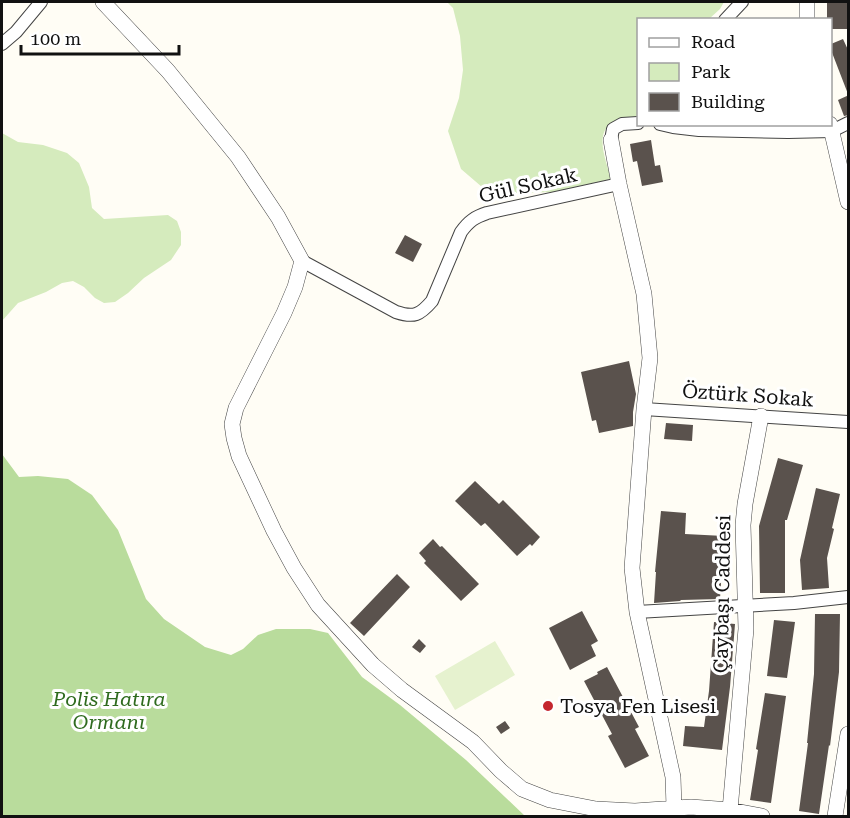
<svg xmlns="http://www.w3.org/2000/svg" width="850" height="818" font-family="'Roboto Serif',serif">
	<style>
		.green { fill: #d5ebbd }
		.forest { fill: #b9dc9c }
		.pitch { fill: #e6f2cf }
		.building { fill: #5a524d }
		.lines { fill: none; stroke-linecap: round; stroke-linejoin: round }
		.minor-casing { stroke: #444; stroke-width: 14 }
		.tertiary-casing { stroke: #444; stroke-width: 16 }
		.minor { stroke: #fff; stroke-width: 12 }
		.tertiary { stroke: #fff; stroke-width: 15 }
		.poi-dot { fill: #c4262e; stroke: #fff; stroke-width: 2 }
		.labels { text-anchor: middle; dominant-baseline: central; stroke-width: 6; stroke-linejoin: round; paint-order: stroke }
		.street-label { font-size: 20px; fill: #111; stroke: #fff }
		.park-label { font-size: 20px; font-style: italic; fill: #2f6b1f; stroke: #fff }
		.poi-label { font-size: 20px; fill: #111; stroke: #fff; text-anchor: start }
	</style>
	<rect width="100%" height="100%" fill="#fffdf5"/>
	<!-- green -->
	<path class="green" d="M 447,2 L 724,2 L 720,9 L 709,19 L 638,20 L 638,117 C 633,118 624,117 619,119 C 591,129 606,159 611,179 L 553,192 L 515,193 L 482,187 L 461,169 L 448,131 L 459,98 L 463,70 L 460,36 L 453,8 Z
		M 2,133 L 18,142 L 43,145 L 67,153 L 79,163 L 89,187 L 92,208 L 104,219 L 168,215 L 177,221 L 181,232 L 181,245 L 171,260 L 144,278 L 128,293 L 115,302 L 104,303 L 95,298 L 84,287 L 73,281 L 62,283 L 46,292 L 18,303 L 2,321 Z"/>
	<!-- forest -->
	<path class="forest" d="M 2,454 L 19,477 L 38,476 L 68,479 L 92,495 L 118,530 L 146,599 L 164,619 L 205,647 L 231,655 L 243,649 L 258,635 L 276,629 L 310,629 L 328,633 L 362,677 L 400,705 L 466,760 L 525,816 L 2,816 Z"/>
	<!-- pitch -->
	<path class="pitch" d="M 495,641 L 515,675 L 455,710 L 435,676 Z"/>
	<!-- building -->
	<path class="building" d="M 827,2 L 849,2 L 849,29 L 831,29 L 831,20 L 827,20 Z
		M 843,39 L 849,52 L 848,94 L 831,50 L 831,44 Z
		M 849,95 L 849,115 L 844,116 L 838,100 Z
		M 651,140 L 655,166 L 660,165 L 663,182 L 642,186 L 637,161 L 633,162 L 630,144 Z
		M 405,235 L 422,244 L 413,262 L 395,253 Z
		M 629,361 L 636,394 L 633,412 L 633,426 L 599,433 L 596,420 L 592,421 L 581,372 Z
		M 666,423 L 693,425 L 692,441 L 664,439 Z
		M 778,458 L 803,465 L 787,520 L 785,520 L 785,593 L 760,593 L 759,526 Z
		M 475,481 L 499,504 L 503,500 L 540,537 L 532,546 L 530,544 L 517,556 L 485,523 L 481,526 L 455,501 Z
		M 816,488 L 840,494 L 832,528 L 834,529 L 827,558 L 829,588 L 802,590 L 800,560 Z
		M 661,511 L 686,513 L 685,534 L 724,536 L 720,599 L 681,600 L 680,601 L 654,603 L 656,572 L 655,572 Z
		M 433,539 L 440,547 L 442,546 L 479,584 L 461,601 L 424,563 L 426,561 L 419,553 Z
		M 397,574 L 410,587 L 364,636 L 350,623 Z
		M 582,611 L 598,641 L 591,645 L 596,656 L 570,670 L 549,628 Z
		M 815,614 L 840,614 L 839,672 L 830,746 L 829,745 L 819,814 L 799,811 L 808,743 L 807,743 L 814,674 Z
		M 774,620 L 795,622 L 787,678 L 767,676 Z
		M 714,622 L 735,624 L 730,687 L 722,750 L 683,746 L 685,726 L 704,727 L 709,691 Z
		M 419,639 L 426,646 L 420,653 L 412,647 Z
		M 607,667 L 639,727 L 635,729 L 649,756 L 625,768 L 608,736 L 612,734 L 584,681 L 598,674 L 597,672 Z
		M 765,693 L 786,696 L 771,803 L 750,800 L 758,750 L 756,749 Z
		M 505,721 L 510,728 L 501,734 L 496,727 Z"/>
	<g class="lines">
		<defs>
			<path id="minor" d="M 725,20 L 742,2
				M 2,44 L 16,32 L 41,2
				M 660,124 L 673,127 L 699,130 L 788,132 L 832,131 L 848,123
				M 611,140 L 613,129 L 622,124 L 638,123
				M 302,261 L 396,312 C 414,318 420,315 432,301 L 461,232 C 469,221 475,217 487,213 L 619,184
				M 644,409 L 848,422
				M 637,612 L 794,603 L 848,597"/>
			<path id="tertiary" d="M 103,2 L 168,71 L 238,157 L 278,217 L 302,261 L 295,287 L 284,313 L 236,408 L 232,424 L 234,438 L 239,456 L 274,531 L 294,568 L 318,605 L 373,665 L 402,690 L 473,742 L 501,771 L 522,789 L 550,800 L 596,809 L 635,811 L 691,807 L 730,810 L 762,816
				M 807,20 L 807,2
				M 830,124 L 848,202
				M 611,140 L 619,184 L 644,294 L 650,358 L 644,409 L 632,568 L 637,612 L 673,777 L 674,807
				M 730,810 L 746,629 L 743,525 L 745,504 L 761,416
				M 835,816 L 848,734"/>
		</defs>
		<!-- minor casing -->
		<use href="#minor" class="minor-casing"/>
		<!-- tertiary casing -->
		<use href="#tertiary" class="tertiary-casing"/>
		<!-- minor -->
		<use href="#minor" class="minor"/>
		<!-- tertiary -->
		<use href="#tertiary" class="tertiary"/>
	</g>
	<!-- markers -->
	<circle class="poi-dot" cx="548" cy="706" r="6"/>
	<g class="labels">
		<!-- street labels -->
		<g class="street-label">
			<text transform="translate(528 185) rotate(-13)">Gül Sokak</text>
			<text transform="translate(748 395) rotate(4)">Öztürk Sokak</text>
			<text transform="translate(722 594) rotate(-89)">Çaybaşı Caddesi</text>
		</g>
		<!-- park labels -->
		<g class="park-label">
			<text x="109" y="699">Polis Hatıra<tspan x="109" dy="23">Ormanı</tspan></text>
		</g>
		<!-- poi labels -->
		<g class="poi-label">
			<text x="560" y="706">Tosya Fen Lisesi</text>
		</g>
	</g>
	<!-- border -->
	<rect width="850" height="818" fill="none" stroke="#111111" stroke-width="6"/>
	<!-- legend -->
	<rect x="637" y="18" width="195" height="108" fill="#ffffff" stroke="#a0a0a0" stroke-width="1.5"/>
	<rect x="649" y="38" width="30" height="9" fill="#ffffff" stroke="#a0a0a0" stroke-width="1.5"/>
	<text x="691" y="48" font-size="18" fill="#111111">Road</text>
	<rect x="649" y="63" width="30" height="18" fill="#d5ebbd" stroke="#a0a0a0" stroke-width="1.5"/>
	<text x="691" y="78" font-size="18" fill="#111111">Park</text>
	<rect x="649" y="93" width="30" height="18" fill="#5a524d" stroke="#a0a0a0" stroke-width="1.5"/>
	<text x="691" y="108" font-size="18" fill="#111111">Building</text>
	<!-- scale -->
	<path d="M21 45v9h158v-9" fill="none" stroke="#111111" stroke-width="3"/>
	<text x="30" y="45" font-size="18" fill="#111111" stroke="#ffffff" stroke-width="4.5" paint-order="stroke">100 m</text>
</svg>
